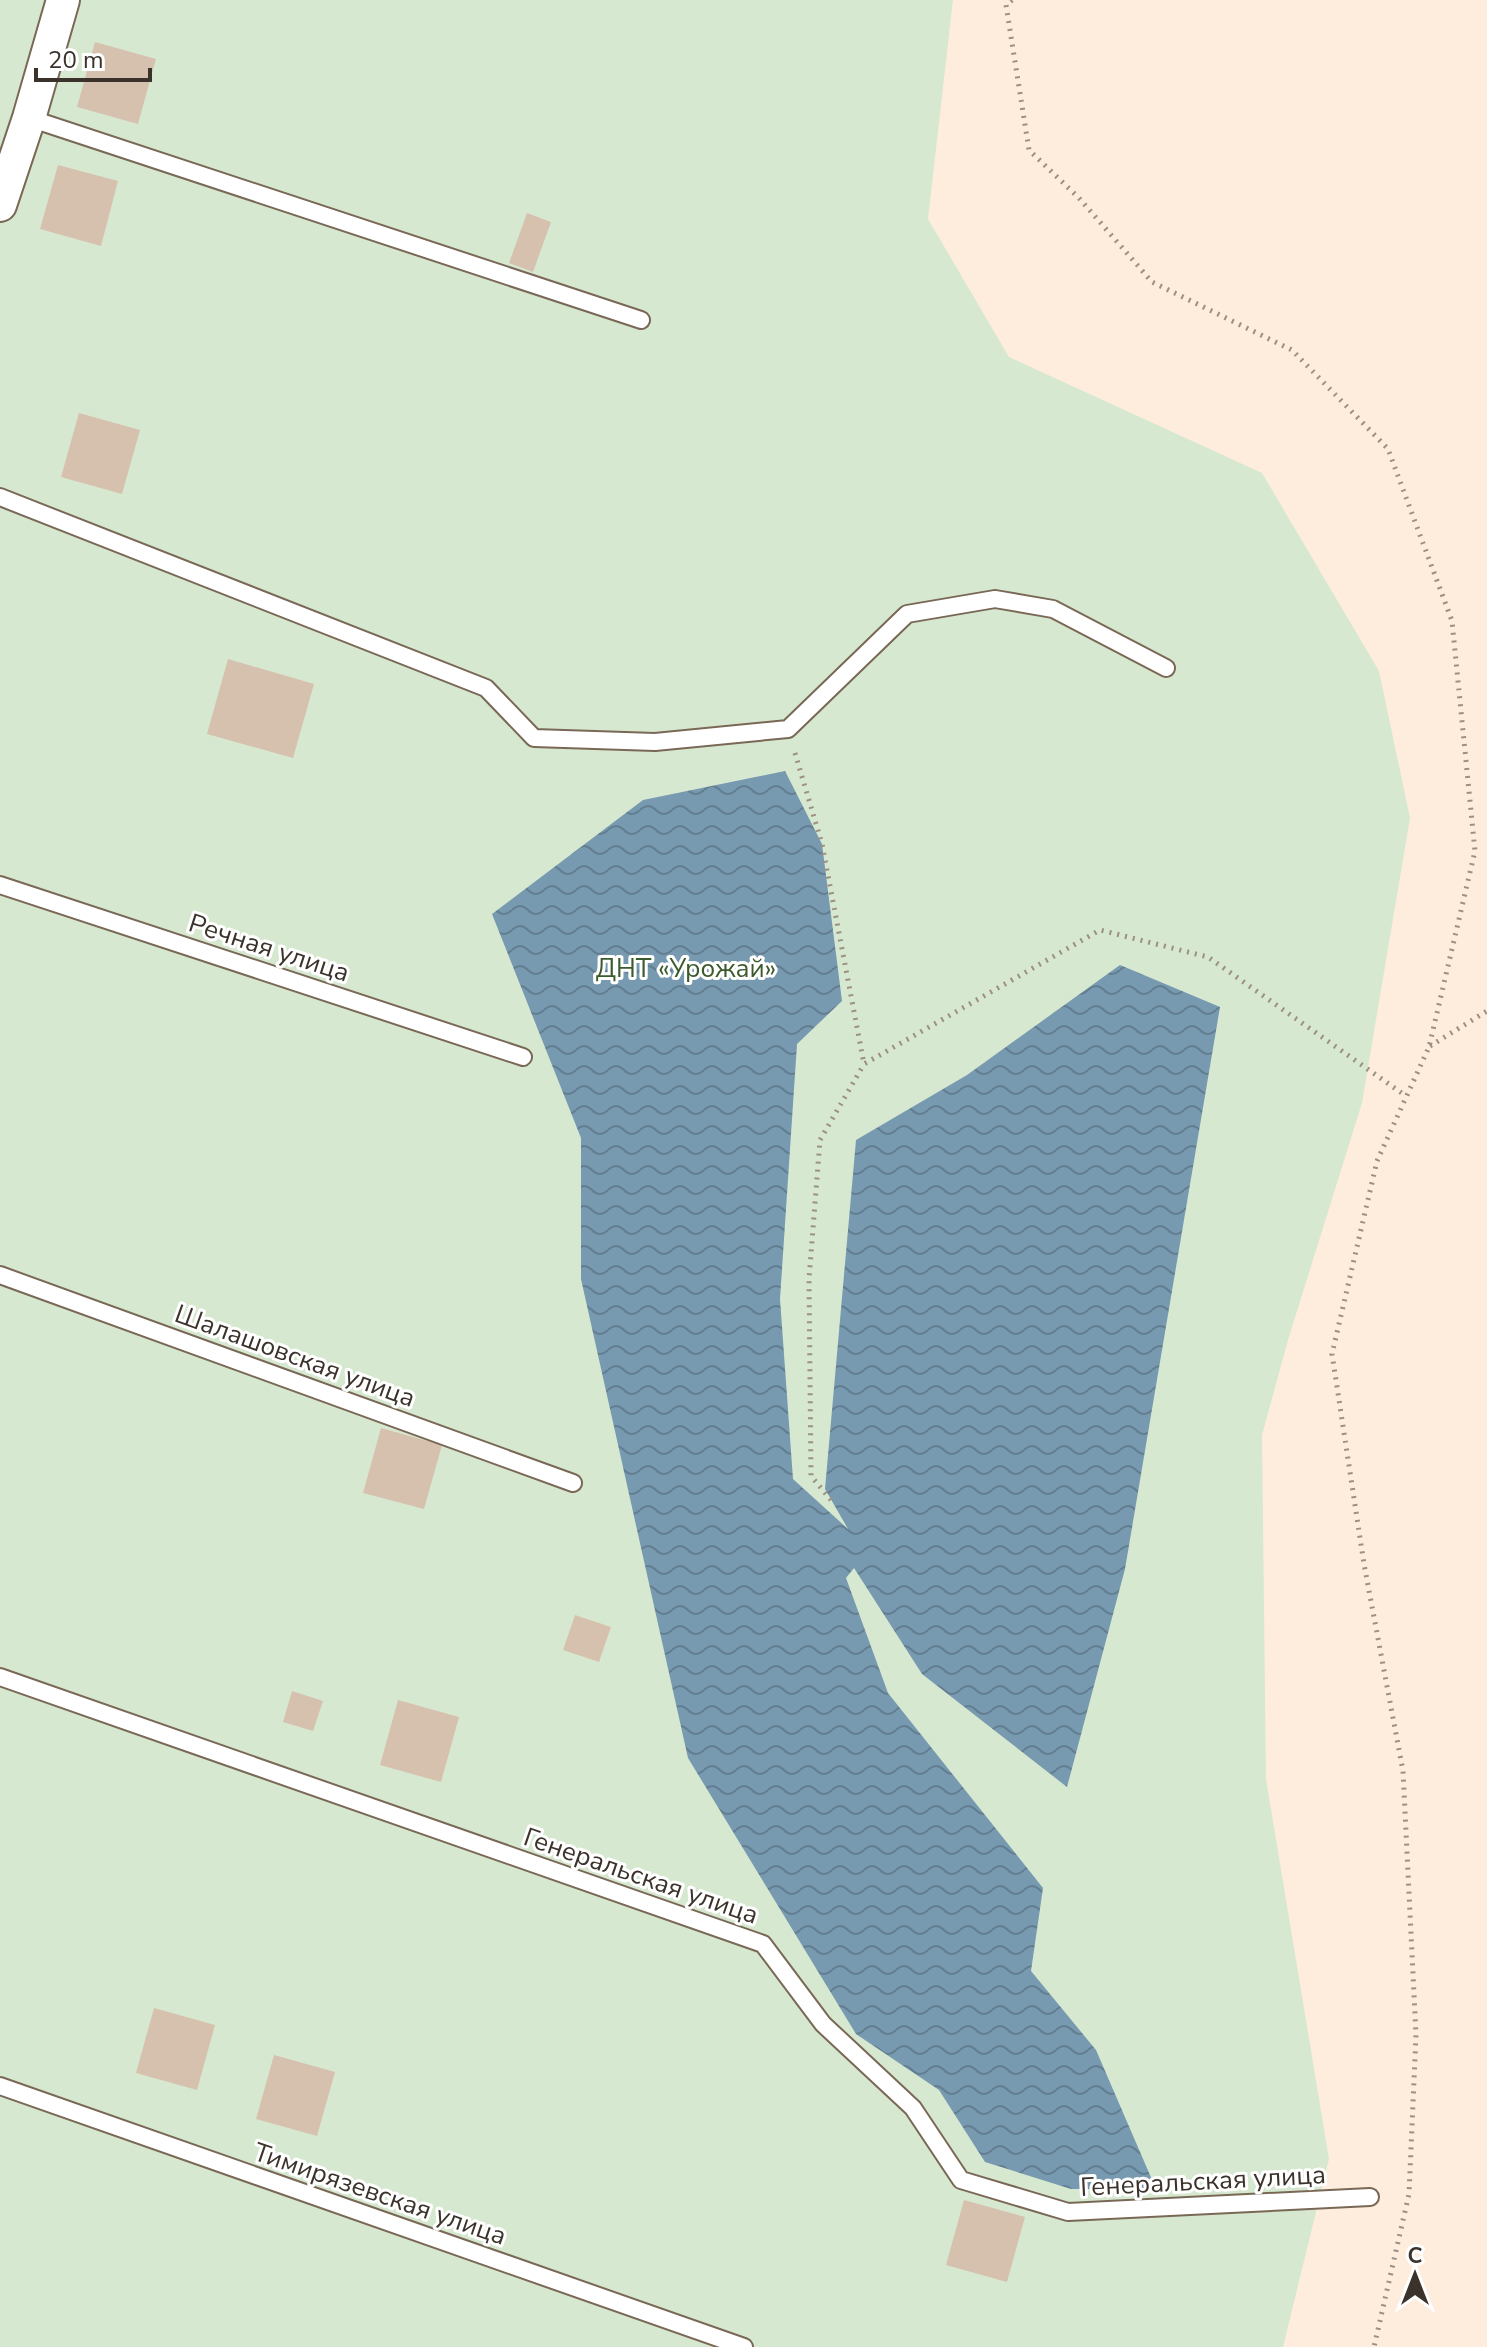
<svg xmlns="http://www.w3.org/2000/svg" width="1487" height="2347" font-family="'Nunito Sans',sans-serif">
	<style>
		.garden { fill: #d7e8d0 }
		.water { fill: url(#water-waves) }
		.building { fill: #d6c1ae }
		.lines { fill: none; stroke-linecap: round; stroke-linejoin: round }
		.service-casing { stroke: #7a6856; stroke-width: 20 }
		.minor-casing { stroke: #7a6856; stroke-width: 36 }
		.path { stroke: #9c9084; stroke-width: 5; stroke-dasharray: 2 6; stroke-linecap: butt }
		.service { stroke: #fff; stroke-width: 16 }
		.minor { stroke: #fff; stroke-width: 32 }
		.labels { text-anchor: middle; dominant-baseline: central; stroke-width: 6; stroke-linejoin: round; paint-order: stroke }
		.street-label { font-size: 26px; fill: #3b332b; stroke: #fff }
		.park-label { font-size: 26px; fill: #3c5b2d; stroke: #fff }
	</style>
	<defs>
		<pattern id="water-waves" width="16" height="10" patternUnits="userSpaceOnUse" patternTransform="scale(2)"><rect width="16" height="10" fill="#779ab1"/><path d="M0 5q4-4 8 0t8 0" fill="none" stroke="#637e90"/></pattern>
	</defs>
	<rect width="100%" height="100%" fill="#feeddd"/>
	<!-- garden -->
	<path class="garden" d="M 0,0 L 953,0 L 928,219 L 1009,357 L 1262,473 L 1379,671 L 1410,818 L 1362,1103 L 1288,1340 L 1262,1435 L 1266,1779 L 1329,2159 L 1283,2347 L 0,2347 Z"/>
	<!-- water -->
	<path class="water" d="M 785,771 L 822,844 L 842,1001 L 797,1044 L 780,1299 L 793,1479 L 848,1529 L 825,1489 L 856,1140 L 967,1075 L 1120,965 L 1220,1007 L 1125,1569 L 1067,1787 L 922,1674 L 854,1568 L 846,1578 L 888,1693 L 1043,1888 L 1031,1971 L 1096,2050 L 1156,2189 L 1071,2189 L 985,2162 L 939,2090 L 856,2034 L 688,1758 L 581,1279 L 581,1138 L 492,914 L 643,800 Z"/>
	<!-- building -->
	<path class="building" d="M 95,42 L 156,59 L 138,124 L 77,107 Z
		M 58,165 L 118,181 L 101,246 L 40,229 Z
		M 527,213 L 551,222 L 533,272 L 509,263 Z
		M 79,413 L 140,430 L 122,494 L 61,477 Z
		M 228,659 L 314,684 L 293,758 L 207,734 Z
		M 381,1428 L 442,1445 L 424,1509 L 363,1493 Z
		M 575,1615 L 611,1627 L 599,1662 L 563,1650 Z
		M 292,1691 L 323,1701 L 313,1731 L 283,1722 Z
		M 398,1700 L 459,1717 L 441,1782 L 380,1765 Z
		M 154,2008 L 215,2025 L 197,2090 L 136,2073 Z
		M 274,2055 L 335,2072 L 317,2136 L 256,2119 Z
		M 964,2200 L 1025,2217 L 1007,2282 L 946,2265 Z"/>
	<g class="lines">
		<defs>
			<path id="service" d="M 29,118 L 641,320
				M 0,497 L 486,688 L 534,738 L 655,742 L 788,729 L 907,614 L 995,599 L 1053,609 L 1166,668
				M 0,885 L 523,1057
				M 0,1275 L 573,1483
				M 0,1677 L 763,1944 L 823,2024 L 913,2108 L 961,2180 L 1068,2212 L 1370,2197
				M 0,2086 L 744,2347"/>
			<path id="minor" d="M 0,205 L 29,118 L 63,0"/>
		</defs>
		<!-- service casing -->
		<use href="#service" class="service-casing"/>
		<!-- minor casing -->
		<use href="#minor" class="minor-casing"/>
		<!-- path -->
		<path class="path" d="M 1012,0 L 1006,5 L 1029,150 L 1079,198 L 1152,282 L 1292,350 L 1388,449 L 1452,621 L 1475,851 L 1429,1047 L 1377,1161 L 1332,1354 L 1364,1564 L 1403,1771 L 1416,2035 L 1409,2194 L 1374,2347
			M 795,753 L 822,844 L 864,1064 L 1100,930 L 1208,957 L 1406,1096
			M 1430,1046 L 1487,1011
			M 831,1500 L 811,1476 L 809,1279 L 820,1140 L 864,1064"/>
		<!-- service -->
		<use href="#service" class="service"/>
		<!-- minor -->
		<use href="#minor" class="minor"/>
	</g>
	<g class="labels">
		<!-- street labels -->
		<g class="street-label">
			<text transform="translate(269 948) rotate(18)">Речная улица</text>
			<text transform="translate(295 1356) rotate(20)">Шалашовская улица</text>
			<text transform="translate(641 1876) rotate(19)">Генеральская улица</text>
			<text transform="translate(1203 2181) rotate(-3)">Генеральская улица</text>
			<text transform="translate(380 2194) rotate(19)">Тимирязевская улица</text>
		</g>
		<!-- park labels -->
		<g class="park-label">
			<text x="686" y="968">ДНТ «Урожай»</text>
		</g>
	</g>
	<!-- north arrow -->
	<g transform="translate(1415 2275)" stroke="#ffffff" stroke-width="6" paint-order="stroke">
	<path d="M0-6L14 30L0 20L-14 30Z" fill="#3b332b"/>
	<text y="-12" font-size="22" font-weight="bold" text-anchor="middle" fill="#3b332b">С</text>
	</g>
	<!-- scale -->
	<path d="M36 68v12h114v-12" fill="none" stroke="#3b332b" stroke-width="4"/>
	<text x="48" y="68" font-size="24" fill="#3b332b" stroke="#ffffff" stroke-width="6" paint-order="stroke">20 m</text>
</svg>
